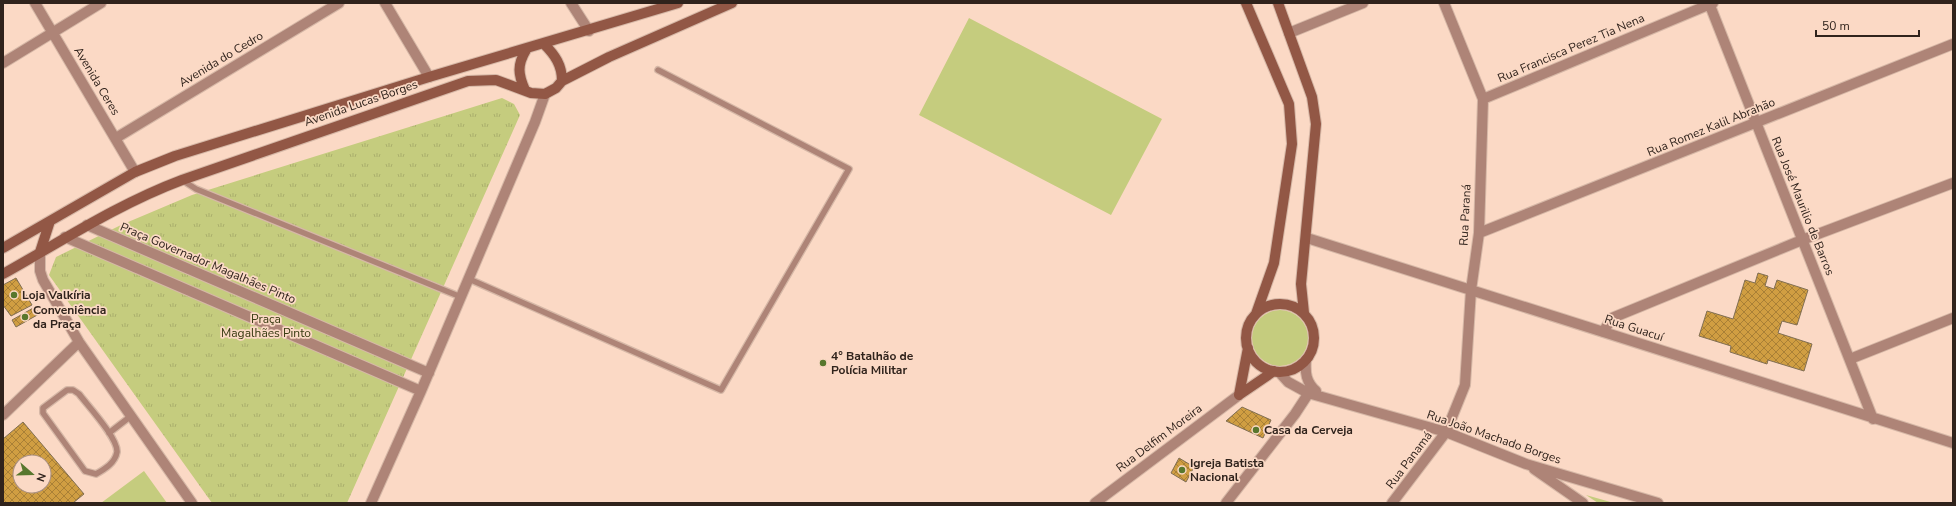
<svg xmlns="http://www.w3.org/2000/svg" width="1956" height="506" font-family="'Nunito Sans',sans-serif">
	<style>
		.grass { fill: #c5cc7e }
		.park { fill: url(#park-tufts) }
		.building { fill: url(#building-cross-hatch); stroke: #816f53; fill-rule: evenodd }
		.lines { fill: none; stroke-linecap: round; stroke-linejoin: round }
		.lane-casing { stroke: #d6b8a7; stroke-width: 8 }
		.street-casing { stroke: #d6b8a7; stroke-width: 12 }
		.secondary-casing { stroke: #d6b8a7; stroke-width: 12 }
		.lane { stroke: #ae8477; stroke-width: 5.5 }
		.street { stroke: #ae8477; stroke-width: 10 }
		.secondary { stroke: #925745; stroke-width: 10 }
		.poi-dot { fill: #58772d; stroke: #fbd9c5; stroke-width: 1.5 }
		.labels { text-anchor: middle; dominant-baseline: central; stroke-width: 3.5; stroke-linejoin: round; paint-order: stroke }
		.street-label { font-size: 12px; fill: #30231c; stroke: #fbd9c5 }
		.poi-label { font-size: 12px; font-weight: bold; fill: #30231c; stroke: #fbd9c5; text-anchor: start }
		.park-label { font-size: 12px; fill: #373a10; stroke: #fbd9c5 }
	</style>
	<defs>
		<pattern id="park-tufts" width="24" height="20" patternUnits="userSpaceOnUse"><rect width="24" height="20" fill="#c5cc7e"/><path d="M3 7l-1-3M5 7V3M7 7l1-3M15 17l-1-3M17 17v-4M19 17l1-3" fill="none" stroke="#aaaf6c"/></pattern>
		<pattern id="building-cross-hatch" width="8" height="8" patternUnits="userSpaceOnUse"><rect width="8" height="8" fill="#d09e42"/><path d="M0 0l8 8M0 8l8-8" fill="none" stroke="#a98036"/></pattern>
	</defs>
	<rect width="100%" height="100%" fill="#fbd9c5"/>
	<!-- grass -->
	<path class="grass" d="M 969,18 L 1162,119 L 1111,215 L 919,115 Z
		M1252 338a28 28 0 1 1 56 0a28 28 0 1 1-56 0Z
		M 144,471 L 167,503 L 101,503 Z"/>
	<!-- park -->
	<path class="park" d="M 502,98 L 514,104 L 520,115 L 347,503 L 212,503 L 49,275 L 56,257 L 121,225 L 192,195 Z
		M 1586,495 L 1614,503 L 1598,503 Z"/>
	<!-- building -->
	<path class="building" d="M 1758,273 L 1768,276 L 1765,286 L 1774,289 L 1777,280 L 1808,290 L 1797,325 L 1782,321 L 1778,333 L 1812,344 L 1804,371 L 1768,360 L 1767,364 L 1730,352 L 1731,346 L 1699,336 L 1707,311 L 1733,319 L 1745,280 L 1755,283 Z
		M 16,278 L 32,305 L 11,316 L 3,305 L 3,285 Z
		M 35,307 L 39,314 L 16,327 L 12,320 Z
		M 1242,407 L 1271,420 L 1263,438 L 1226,421 Z
		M 23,422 L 84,494 L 73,503 L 3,503 L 3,439 ZM 20,462 L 44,462 L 44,486 L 20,486 Z
		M 1179,458 L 1194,467 L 1186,482 L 1171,473 Z"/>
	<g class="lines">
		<defs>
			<path id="lane" d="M 182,180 L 196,189 L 461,297
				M 469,279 L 721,390 L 849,169 L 658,70
				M 67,390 L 73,390 L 79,394 C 88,406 118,438 117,452 C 115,463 105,469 96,474 L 85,471 L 43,413 L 43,408 Z
				M 109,433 L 131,416"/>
			<path id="street" d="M 35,3 L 135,172
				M 385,3 L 429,77
				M 571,3 L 589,31
				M 1709,3 L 1873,419
				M 1289,33 L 1363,3
				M 3,63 L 101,3
				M 1483,99 L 1713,3
				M 116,138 L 339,3
				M 87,225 L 429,373
				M 1479,233 L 1953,44
				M 65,237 L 421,391
				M 1307,238 L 1953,443
				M 40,252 L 40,271 L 43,280 L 79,342 L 192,503
				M 1603,332 L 1612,318 L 1802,240 L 1953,183
				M 1850,359 L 1953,318
				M 1306,360 C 1305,373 1306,382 1316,391
				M 1279,372 L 1288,382 L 1308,393 L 1446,432 L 1526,464 L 1658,503
				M 3,415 L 79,342
				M 1534,469 L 1583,503
				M 371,503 L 421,391 L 535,122 L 545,94
				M 1095,503 L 1239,395
				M 1226,503 L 1295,414 L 1312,388
				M 1392,503 L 1446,432 L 1465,385 L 1471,290 L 1479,233 L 1483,99 L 1444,3"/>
			<path id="secondary" d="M 1246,3 L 1289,104 L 1292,144 L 1274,263 L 1256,314
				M 1278,3 L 1312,97 L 1316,124 L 1301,284 L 1304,313
				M 544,44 C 555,55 562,65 562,81
				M 525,90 C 518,74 517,65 526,50
				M 3,248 L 135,172 L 175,156 L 429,77 L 678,3
				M 40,252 L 50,221
				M 3,274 C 62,241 118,204 182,180 L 468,81 L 496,80 L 531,93 L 545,94 L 556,88 L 562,81 L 609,57 L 732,3
				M1246 338a34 34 0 1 1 68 0a34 34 0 1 1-68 0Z
				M 1239,395 L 1248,348
				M 1239,395 L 1274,371"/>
		</defs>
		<!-- lane casing -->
		<use href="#lane" class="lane-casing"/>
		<!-- street casing -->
		<use href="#street" class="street-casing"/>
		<!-- secondary casing -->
		<use href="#secondary" class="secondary-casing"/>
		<!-- lane -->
		<use href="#lane" class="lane"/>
		<!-- street -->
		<use href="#street" class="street"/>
		<!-- secondary -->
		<use href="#secondary" class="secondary"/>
	</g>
	<!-- markers -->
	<g class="poi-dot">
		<circle cx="14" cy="295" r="4"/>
		<circle cx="25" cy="317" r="4"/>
		<circle cx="823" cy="363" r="4"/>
		<circle cx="1256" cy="430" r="4"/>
		<circle cx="1182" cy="470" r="4"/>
	</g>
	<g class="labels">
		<!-- street labels -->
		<g class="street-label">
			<text transform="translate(1571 48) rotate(-23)">Rua Francisca Perez Tia Nena</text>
			<text transform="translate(221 59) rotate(-31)">Avenida do Cedro</text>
			<text transform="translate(97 81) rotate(59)">Avenida Ceres</text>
			<text transform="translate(361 103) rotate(-19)">Avenida Lucas Borges</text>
			<text transform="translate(1711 127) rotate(-22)">Rua Romez Kalil Abrahão</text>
			<text transform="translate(1803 206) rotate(68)">Rua José Maurilio de Barros</text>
			<text transform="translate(1465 215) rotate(-87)">Rua Paraná</text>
			<text transform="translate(208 263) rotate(23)">Praça Governador Magalhães Pinto</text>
			<text transform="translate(1634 328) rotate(18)">Rua Guacuí</text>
			<text transform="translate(1494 437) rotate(19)">Rua João Machado Borges</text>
			<text transform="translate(1159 438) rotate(-37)">Rua Delfim Moreira</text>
			<text transform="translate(1409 460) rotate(-53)">Rua Panamá</text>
		</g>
		<!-- poi labels -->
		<g class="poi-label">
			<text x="22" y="295">Loja Valkíria</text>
			<text x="33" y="310">Conveniência<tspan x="33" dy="14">da Praça</tspan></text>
			<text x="831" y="356">4° Batalhão de<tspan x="831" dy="14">Polícia Militar</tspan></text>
			<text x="1264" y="430">Casa da Cerveja</text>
			<text x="1190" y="463">Igreja Batista<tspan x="1190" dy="14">Nacional</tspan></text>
		</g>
		<!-- park labels -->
		<g class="park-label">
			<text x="266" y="319">Praça<tspan x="266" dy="14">Magalhães Pinto</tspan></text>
		</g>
	</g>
	<!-- border -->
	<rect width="1956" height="506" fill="none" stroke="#30231c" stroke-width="8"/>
	<!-- north arrow -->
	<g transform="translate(32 474) rotate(110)"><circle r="19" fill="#fbd9c5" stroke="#aa9081"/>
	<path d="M0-3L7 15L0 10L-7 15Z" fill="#58772d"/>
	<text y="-6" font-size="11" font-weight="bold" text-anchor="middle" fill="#30231c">N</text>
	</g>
	<!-- scale -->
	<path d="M1816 30v6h103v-6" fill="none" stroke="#30231c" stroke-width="2"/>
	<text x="1822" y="30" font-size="12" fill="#30231c" stroke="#fbd9c5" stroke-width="3" paint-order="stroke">50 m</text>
</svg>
